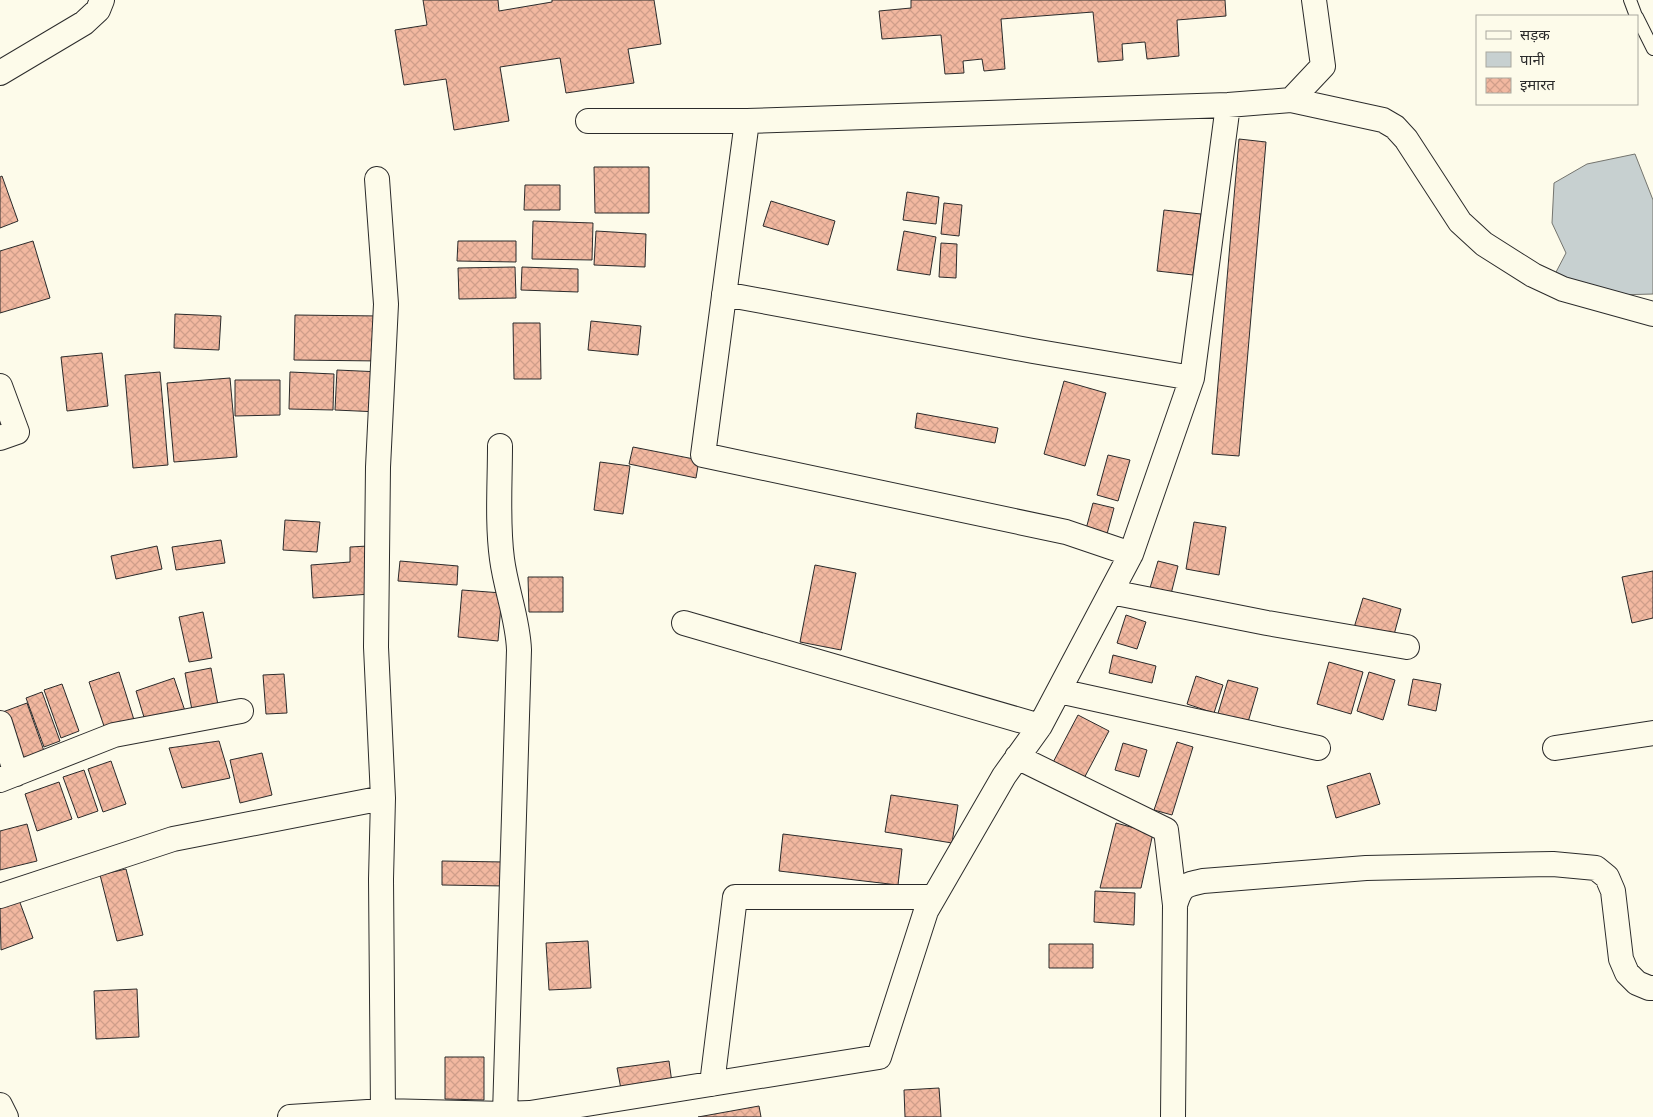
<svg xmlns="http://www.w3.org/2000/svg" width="1653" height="1117" font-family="'Asap Condensed','Noto Sans Devanagari',sans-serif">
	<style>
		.water { fill: #c7d0d0; stroke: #74746e }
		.building { fill: url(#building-cross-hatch); stroke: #2b2b2b }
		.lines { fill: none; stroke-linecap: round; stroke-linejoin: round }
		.lane-casing { stroke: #2b2b2b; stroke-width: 14 }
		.street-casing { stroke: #2b2b2b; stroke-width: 26 }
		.lane { stroke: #fdfbea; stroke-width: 12 }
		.street { stroke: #fdfbea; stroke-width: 24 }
	</style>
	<defs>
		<pattern id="building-cross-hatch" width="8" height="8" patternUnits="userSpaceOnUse" patternTransform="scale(1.25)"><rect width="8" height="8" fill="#f2b8a0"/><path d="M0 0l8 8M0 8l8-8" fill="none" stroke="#d09e8a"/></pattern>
	</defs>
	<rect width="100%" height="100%" fill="#fdfbea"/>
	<!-- water -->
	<path class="water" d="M 1635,154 L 1653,200 L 1653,294 L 1616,295 L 1555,274 L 1566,253 L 1552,223 L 1554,183 L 1587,164 Z"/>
	<!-- building -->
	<path class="building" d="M 423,0 L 498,0 L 499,11 L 552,2 L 552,0 L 654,0 L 661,44 L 628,49 L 634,83 L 566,93 L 560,58 L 500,67 L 509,121 L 454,130 L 446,79 L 404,85 L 395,30 L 427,25 Z
		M 911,0 L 1225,0 L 1226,16 L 1177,20 L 1179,56 L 1147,59 L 1145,42 L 1122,44 L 1123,60 L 1098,62 L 1093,12 L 1001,19 L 1005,69 L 984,71 L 982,59 L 963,61 L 964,73 L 945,74 L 941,35 L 882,39 L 879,11 L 911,8 Z
		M 1239,139 L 1266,142 L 1239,456 L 1212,454 Z
		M 594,167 L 649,167 L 649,213 L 595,213 Z
		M 2,176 L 18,221 L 0,228 L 0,177 Z
		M 525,185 L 560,185 L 560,210 L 524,210 Z
		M 907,192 L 939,197 L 936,224 L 903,220 Z
		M 771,201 L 835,221 L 828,245 L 763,226 Z
		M 944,203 L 962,205 L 959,236 L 941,234 Z
		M 1164,210 L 1201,214 L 1193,275 L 1157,271 Z
		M 533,221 L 593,223 L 592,260 L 532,259 Z
		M 596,231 L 646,234 L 645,267 L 594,265 Z
		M 904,231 L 936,237 L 930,275 L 897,270 Z
		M 33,241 L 50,298 L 0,313 L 0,251 Z
		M 458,241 L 516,241 L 516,262 L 457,261 Z
		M 941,243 L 957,244 L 956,278 L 939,277 Z
		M 515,267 L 516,298 L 459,299 L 458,268 Z
		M 522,267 L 578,269 L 578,292 L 521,290 Z
		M 175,314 L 221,316 L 219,350 L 174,348 Z
		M 295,315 L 380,316 L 380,361 L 294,360 Z
		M 591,321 L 641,326 L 638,355 L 588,350 Z
		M 513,323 L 540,323 L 541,379 L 514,379 Z
		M 102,353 L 108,406 L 67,411 L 61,357 Z
		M 337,370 L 381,372 L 379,412 L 335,410 Z
		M 160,372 L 168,465 L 133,468 L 125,375 Z
		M 290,372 L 334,374 L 333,410 L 289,409 Z
		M 230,378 L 237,457 L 174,462 L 167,383 Z
		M 235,380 L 280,380 L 280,415 L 235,416 Z
		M 1064,381 L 1106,393 L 1085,466 L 1044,454 Z
		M 917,413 L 998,428 L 995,443 L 915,428 Z
		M 633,447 L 699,460 L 696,478 L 629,464 Z
		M 1108,455 L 1130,460 L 1118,501 L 1097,495 Z
		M 600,462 L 630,466 L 623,514 L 594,510 Z
		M 1093,503 L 1114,508 L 1107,534 L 1086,529 Z
		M 285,520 L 320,522 L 317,552 L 283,550 Z
		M 1194,522 L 1226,527 L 1219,575 L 1186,569 Z
		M 221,540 L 225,563 L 176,570 L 172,547 Z
		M 157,546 L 162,569 L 116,579 L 111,556 Z
		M 368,546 L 371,594 L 313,598 L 311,565 L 350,562 L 350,547 Z
		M 400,561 L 458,566 L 457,585 L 398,581 Z
		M 1158,561 L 1178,566 L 1171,594 L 1150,588 Z
		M 815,565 L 856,573 L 841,650 L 800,642 Z
		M 1653,571 L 1653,618 L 1632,623 L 1622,577 Z
		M 528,577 L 563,577 L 563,612 L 529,612 Z
		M 462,590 L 502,593 L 498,641 L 458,637 Z
		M 1363,598 L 1401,609 L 1392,642 L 1353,631 Z
		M 203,612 L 212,658 L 189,662 L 179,617 Z
		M 1126,615 L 1146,622 L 1137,649 L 1117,643 Z
		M 1113,655 L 1156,666 L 1152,683 L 1109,673 Z
		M 1329,662 L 1363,672 L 1351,714 L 1317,704 Z
		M 211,668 L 218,705 L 192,710 L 185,673 Z
		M 119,672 L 135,723 L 106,732 L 89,682 Z
		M 1369,672 L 1395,680 L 1383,720 L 1357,711 Z
		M 284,674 L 287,713 L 266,714 L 263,675 Z
		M 1196,676 L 1223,685 L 1214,713 L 1187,704 Z
		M 174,678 L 186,714 L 147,727 L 136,691 Z
		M 1413,679 L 1441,684 L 1436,711 L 1408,705 Z
		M 1228,680 L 1258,688 L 1246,729 L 1216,720 Z
		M 62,684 L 79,731 L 61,738 L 44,690 Z
		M 42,692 L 60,741 L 44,747 L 26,698 Z
		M 27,703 L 44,751 L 18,761 L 0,713 Z
		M 1078,715 L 1109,731 L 1080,786 L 1049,770 Z
		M 219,741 L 230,778 L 182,788 L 169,748 Z
		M 1177,742 L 1193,747 L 1172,815 L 1154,810 Z
		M 1123,743 L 1147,750 L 1139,777 L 1115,770 Z
		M 262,753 L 272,795 L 240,803 L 230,760 Z
		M 111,761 L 126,804 L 103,812 L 88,769 Z
		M 84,770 L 98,811 L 78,818 L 63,777 Z
		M 1370,773 L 1380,804 L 1336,818 L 1327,786 Z
		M 59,782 L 72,819 L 37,831 L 25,794 Z
		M 891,795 L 958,805 L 952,843 L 885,832 Z
		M 1116,823 L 1153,833 L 1141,888 L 1100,888 Z
		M 27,824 L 37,861 L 0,870 L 0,831 Z
		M 783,834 L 902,849 L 898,885 L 779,871 Z
		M 442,861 L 505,862 L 505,886 L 442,885 Z
		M 126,869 L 143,935 L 117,941 L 100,875 Z
		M 1095,891 L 1135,893 L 1134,925 L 1094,922 Z
		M 19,900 L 33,938 L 1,950 L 0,908 Z
		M 588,941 L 591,988 L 549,990 L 546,943 Z
		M 1049,944 L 1093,944 L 1093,968 L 1049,968 Z
		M 137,989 L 139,1037 L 96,1039 L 94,991 Z
		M 445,1057 L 484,1057 L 484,1100 L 445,1099 Z
		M 669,1061 L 672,1083 L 621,1089 L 617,1068 Z
		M 939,1088 L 941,1117 L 905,1117 L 904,1090 Z
		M 759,1106 L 761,1117 L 698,1117 Z"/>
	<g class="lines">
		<defs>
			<path id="lane" d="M 1630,0 L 1636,16
				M 1637,17 L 1653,49"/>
			<path id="street" d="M 0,73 L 84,23 L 98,10 L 102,0
				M 1291,100 L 1383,120 L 1395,127 L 1406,139 L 1460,222 L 1484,244 L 1533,275 L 1563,289 L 1653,314
				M 588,121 L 747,121 L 1228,105 L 1291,100 L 1323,66 L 1314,0
				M 747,121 L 703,455 L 1066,532 L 1131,554
				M 377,179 L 386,304 L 378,467 L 376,647 L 383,798 L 381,879 L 383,1111
				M 724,294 L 1033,351 L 1192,378
				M 0,386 L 17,432 L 0,438
				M 500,446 C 500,484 497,522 502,559 C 506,590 518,619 519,650 L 505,1114
				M 1111,592 L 1267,623 L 1407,647
				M 684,623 L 1040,726
				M 1059,691 L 1318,748
				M 0,723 L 16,774
				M 1555,748 L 1653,733
				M 1017,757 L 1166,830 L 1175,905
				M 0,780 L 114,735 L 241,711
				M 0,896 L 173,839 L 383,798
				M 712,1084 L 735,897 L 934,897
				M 0,1105 L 6,1117
				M 290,1117 L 383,1111 L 505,1114 L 530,1113 L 879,1057 L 926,911 L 1004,776 L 1040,726 L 1131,554 L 1192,378 L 1228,105
				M 1173,1117 L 1175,905 C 1181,886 1184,885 1203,881 L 1366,868 L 1553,864 L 1596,868 L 1607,877 L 1613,891 L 1621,959 L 1627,973 L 1637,983 L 1649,988 L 1653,988"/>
		</defs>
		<!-- lane casing -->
		<use href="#lane" class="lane-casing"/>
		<!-- street casing -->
		<use href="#street" class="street-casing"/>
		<!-- lane -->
		<use href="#lane" class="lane"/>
		<!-- street -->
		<use href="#street" class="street"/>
	</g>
	<!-- legend -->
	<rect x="1476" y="15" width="162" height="90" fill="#fdfbea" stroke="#a9a89e"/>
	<rect x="1486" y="31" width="25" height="8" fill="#fdfbea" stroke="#a9a89e"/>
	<text x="1520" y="40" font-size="15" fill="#2b2b2b">सड़क</text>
	<rect x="1486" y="52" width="25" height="15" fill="#c7d0d0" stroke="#a9a89e"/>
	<text x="1520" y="65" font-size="15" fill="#2b2b2b">पानी</text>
	<rect x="1486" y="78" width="25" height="15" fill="url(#building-cross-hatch)" stroke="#a9a89e"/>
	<text x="1520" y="90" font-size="15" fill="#2b2b2b">इमारत</text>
</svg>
